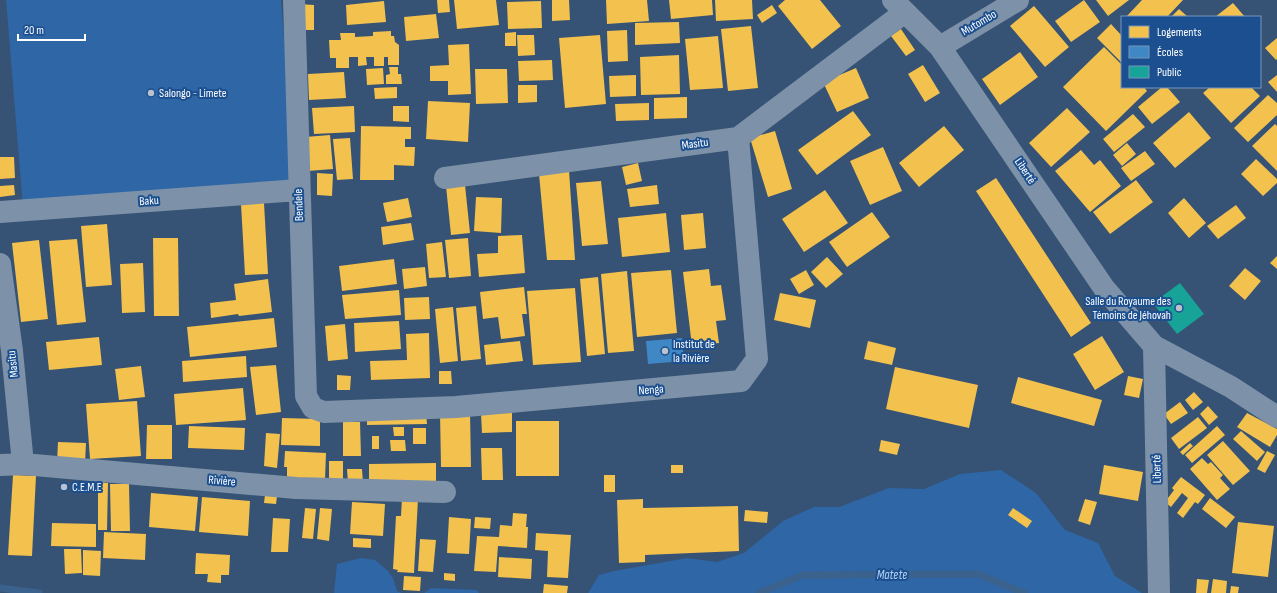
<svg xmlns="http://www.w3.org/2000/svg" width="1277" height="593" font-family="'Sofia Sans Condensed',sans-serif">
	<style>
		.green { fill: #2f66a5 }
		.homes { fill: #f2c14e }
		.schools { fill: #3f88c5 }
		.public { fill: #17a398 }
		.lines { fill: none; stroke-linecap: round; stroke-linejoin: round }
		.stream { stroke: #3b618d; stroke-width: 7 }
		.minor { stroke: #7d92a8; stroke-width: 22 }
		.poi-dot { fill: #b9c2ce; stroke: #1b4f8f; stroke-width: 1.5 }
		.labels { text-anchor: middle; dominant-baseline: central; stroke-width: 4; stroke-linejoin: round; paint-order: stroke }
		.street-label { font-size: 12px; fill: #fff; stroke: #1b4f8f }
		.poi-label { font-size: 12px; fill: #fff; stroke: #1b4f8f; text-anchor: start }
		.water-label { font-size: 13px; font-style: italic; fill: #b5d3f5; stroke: #1b4f8f }
	</style>
	<rect width="100%" height="100%" fill="#365274"/>
	<!-- green -->
	<path class="green" d="M 6,0 L 281,0 L 296,185 L 23,207 Z
		M 1001,470 L 1036,493 L 1065,530 L 1098,543 L 1115,576 L 1142,593 L 588,593 L 599,575 L 614,571 L 687,558 L 717,562 L 744,553 L 783,521 L 814,507 L 839,507 L 889,488 L 924,489 L 960,474 Z
		M 361,558 L 375,560 L 388,571 L 393,578 L 397,591 L 402,593 L 334,593 L 337,564 Z
		M 431,588 L 477,590 L 479,593 L 424,593 Z"/>
	<!-- homes -->
	<path class="homes" d="M 437,0 L 449,0 L 450,12 L 438,13 Z
		M 454,0 L 496,0 L 499,25 L 457,29 Z
		M 552,0 L 569,0 L 570,20 L 552,21 Z
		M 606,0 L 647,0 L 649,21 L 607,24 Z
		M 669,0 L 712,0 L 713,15 L 671,19 Z
		M 715,0 L 752,0 L 753,19 L 716,21 Z
		M 785,0 L 820,0 L 841,26 L 812,49 L 778,6 Z
		M 1084,0 L 1100,22 L 1071,42 L 1055,21 Z
		M 1096,0 L 1129,0 L 1108,16 Z
		M 1142,0 L 1183,0 L 1167,17 L 1126,17 Z
		M 384,1 L 386,22 L 347,25 L 346,5 Z
		M 541,1 L 542,28 L 508,29 L 507,2 Z
		M 1233,3 L 1245,17 L 1215,17 Z
		M 298,4 L 314,5 L 314,30 L 298,30 Z
		M 772,5 L 777,13 L 762,23 L 757,15 Z
		M 1034,6 L 1069,47 L 1045,67 L 1010,26 Z
		M 1179,9 L 1188,17 L 1171,17 Z
		M 436,14 L 439,38 L 406,41 L 404,17 Z
		M 679,22 L 680,43 L 635,45 L 635,23 Z
		M 1111,24 L 1122,36 L 1122,63 L 1097,38 Z
		M 751,26 L 758,88 L 728,91 L 721,29 Z
		M 901,29 L 915,50 L 906,56 L 891,36 Z
		M 627,30 L 628,61 L 608,62 L 607,31 Z
		M 391,31 L 391,36 L 394,36 L 395,42 L 399,45 L 399,65 L 388,65 L 388,57 L 384,57 L 384,66 L 374,66 L 374,57 L 366,57 L 367,65 L 358,66 L 358,57 L 349,57 L 349,68 L 336,68 L 336,58 L 330,58 L 329,40 L 341,40 L 340,33 L 355,33 L 355,37 L 373,36 L 373,32 Z
		M 516,32 L 516,46 L 505,46 L 505,33 Z
		M 517,35 L 534,35 L 535,55 L 518,56 Z
		M 600,35 L 606,104 L 565,108 L 559,38 Z
		M 718,36 L 723,88 L 690,90 L 685,39 Z
		M 1277,38 L 1277,59 L 1276,60 L 1265,48 Z
		M 469,44 L 471,94 L 448,95 L 448,81 L 430,81 L 430,66 L 449,65 L 448,45 Z
		M 1104,47 L 1122,65 L 1122,87 L 1144,87 L 1147,91 L 1106,131 L 1063,87 Z
		M 1020,52 L 1038,77 L 1000,105 L 982,79 Z
		M 679,55 L 680,94 L 641,95 L 640,57 Z
		M 552,60 L 553,80 L 519,81 L 518,61 Z
		M 923,65 L 940,93 L 925,102 L 908,74 Z
		M 389,67 L 398,67 L 398,74 L 401,74 L 402,84 L 386,84 L 386,75 L 390,74 Z
		M 383,68 L 384,84 L 367,85 L 366,69 Z
		M 856,68 L 869,98 L 837,112 L 823,82 Z
		M 475,69 L 507,69 L 508,103 L 476,104 Z
		M 344,72 L 346,98 L 309,100 L 308,74 Z
		M 636,75 L 636,96 L 610,97 L 609,76 Z
		M 1277,75 L 1277,92 L 1268,82 Z
		M 518,85 L 537,85 L 537,102 L 518,103 Z
		M 397,87 L 397,98 L 375,99 L 374,88 Z
		M 1162,87 L 1167,87 L 1180,102 L 1152,124 L 1138,107 Z
		M 1210,87 L 1251,87 L 1260,96 L 1231,123 L 1203,93 Z
		M 1268,95 L 1277,103 L 1277,115 L 1248,142 L 1234,128 Z
		M 687,97 L 687,118 L 654,119 L 654,98 Z
		M 428,101 L 470,103 L 468,142 L 426,139 Z
		M 649,103 L 649,120 L 616,121 L 615,104 Z
		M 354,106 L 355,132 L 314,134 L 312,108 Z
		M 393,106 L 409,106 L 409,122 L 393,121 Z
		M 1067,108 L 1090,132 L 1051,167 L 1029,143 Z
		M 853,111 L 871,135 L 817,175 L 798,150 Z
		M 1189,112 L 1211,138 L 1175,168 L 1153,143 Z
		M 1133,114 L 1145,127 L 1114,152 L 1103,139 Z
		M 1275,124 L 1277,126 L 1277,171 L 1252,146 Z
		M 361,126 L 411,127 L 411,139 L 405,139 L 405,147 L 415,147 L 414,166 L 394,165 L 394,180 L 360,180 Z
		M 944,126 L 964,150 L 919,187 L 899,163 Z
		M 775,131 L 792,189 L 768,197 L 750,138 Z
		M 330,135 L 333,169 L 308,171 L 305,137 Z
		M 350,138 L 353,179 L 337,180 L 333,139 Z
		M 1127,143 L 1136,154 L 1122,166 L 1113,155 Z
		M 883,147 L 902,191 L 870,205 L 850,161 Z
		M 1081,150 L 1094,165 L 1100,160 L 1121,186 L 1090,212 L 1055,171 Z
		M 1145,151 L 1155,164 L 1131,181 L 1121,168 Z
		M 0,157 L 14,157 L 15,178 L 0,179 Z
		M 1256,159 L 1277,179 L 1277,183 L 1263,196 L 1241,174 Z
		M 638,163 L 642,181 L 626,185 L 622,167 Z
		M 569,170 L 575,260 L 547,260 L 539,174 Z
		M 317,173 L 333,174 L 332,196 L 317,195 Z
		M 996,178 L 1091,323 L 1071,337 L 976,191 Z
		M 1136,180 L 1153,202 L 1110,234 L 1093,212 Z
		M 601,181 L 608,244 L 582,246 L 576,183 Z
		M 14,185 L 15,195 L 0,197 L 0,186 Z
		M 465,185 L 470,233 L 451,235 L 446,186 Z
		M 657,185 L 659,204 L 630,207 L 627,189 Z
		M 825,190 L 848,223 L 804,252 L 782,219 Z
		M 476,197 L 502,198 L 501,233 L 474,231 Z
		M 408,198 L 412,217 L 387,222 L 383,203 Z
		M 1184,198 L 1206,223 L 1189,238 L 1168,213 Z
		M 264,203 L 268,274 L 245,275 L 241,204 Z
		M 1236,205 L 1246,218 L 1218,239 L 1207,226 Z
		M 872,212 L 890,237 L 847,267 L 829,242 Z
		M 666,213 L 670,252 L 622,257 L 618,218 Z
		M 703,213 L 706,248 L 684,250 L 681,215 Z
		M 411,223 L 414,240 L 383,245 L 381,227 Z
		M 107,224 L 112,285 L 86,287 L 81,226 Z
		M 522,235 L 525,273 L 479,277 L 477,254 L 498,253 L 498,236 Z
		M 153,238 L 178,238 L 179,316 L 154,316 Z
		M 468,238 L 471,276 L 449,278 L 445,240 Z
		M 77,239 L 86,322 L 57,325 L 49,241 Z
		M 39,240 L 48,319 L 21,322 L 12,243 Z
		M 442,242 L 446,277 L 429,278 L 426,244 Z
		M 1277,256 L 1277,269 L 1270,263 Z
		M 827,257 L 843,274 L 826,288 L 811,272 Z
		M 394,259 L 397,284 L 342,291 L 339,266 Z
		M 143,263 L 145,312 L 122,313 L 120,264 Z
		M 425,267 L 427,286 L 404,289 L 402,269 Z
		M 1245,268 L 1261,281 L 1245,300 L 1229,286 Z
		M 709,269 L 711,286 L 721,285 L 726,320 L 716,321 L 719,343 L 692,346 L 683,272 Z
		M 671,270 L 677,333 L 637,337 L 631,273 Z
		M 806,270 L 814,285 L 799,294 L 790,279 Z
		M 627,271 L 634,351 L 608,353 L 601,274 Z
		M 598,277 L 605,354 L 587,356 L 580,279 Z
		M 268,279 L 272,312 L 239,316 L 238,314 L 211,318 L 210,303 L 236,300 L 234,284 Z
		M 524,287 L 527,314 L 522,314 L 525,336 L 501,339 L 498,317 L 483,319 L 480,292 Z
		M 575,288 L 581,362 L 533,365 L 527,291 Z
		M 399,290 L 401,315 L 345,319 L 342,295 Z
		M 780,293 L 816,300 L 810,328 L 774,320 Z
		M 429,297 L 430,319 L 405,320 L 404,298 Z
		M 476,306 L 481,359 L 461,361 L 456,308 Z
		M 453,307 L 458,361 L 440,363 L 435,309 Z
		M 274,318 L 277,347 L 190,357 L 187,327 Z
		M 399,321 L 401,349 L 355,352 L 354,323 Z
		M 345,324 L 348,359 L 328,361 L 325,326 Z
		M 429,333 L 430,378 L 371,380 L 370,361 L 407,360 L 406,334 Z
		M 1102,336 L 1124,372 L 1095,390 L 1073,354 Z
		M 99,337 L 102,365 L 49,370 L 46,342 Z
		M 520,341 L 523,361 L 486,365 L 484,345 Z
		M 868,341 L 896,348 L 892,365 L 864,359 Z
		M 246,356 L 247,377 L 183,382 L 182,361 Z
		M 276,365 L 281,412 L 256,415 L 250,367 Z
		M 141,366 L 145,397 L 119,400 L 115,369 Z
		M 895,367 L 978,385 L 969,428 L 886,409 Z
		M 439,371 L 451,371 L 452,384 L 439,384 Z
		M 337,375 L 351,376 L 350,390 L 337,390 Z
		M 1128,376 L 1143,379 L 1139,398 L 1124,395 Z
		M 1018,377 L 1102,400 L 1094,426 L 1011,403 Z
		M 243,388 L 246,420 L 176,425 L 174,394 Z
		M 1194,392 L 1203,402 L 1193,410 L 1185,400 Z
		M 137,401 L 141,456 L 90,459 L 86,404 Z
		M 1180,402 L 1188,413 L 1171,424 L 1164,414 Z
		M 1208,406 L 1218,417 L 1209,425 L 1200,414 Z
		M 470,412 L 471,467 L 441,467 L 440,413 Z
		M 367,413 L 426,413 L 427,424 L 367,425 Z
		M 512,413 L 512,432 L 482,433 L 481,414 Z
		M 1247,413 L 1277,429 L 1277,435 L 1270,447 L 1237,427 Z
		M 1198,417 L 1207,428 L 1179,449 L 1171,438 Z
		M 282,418 L 320,419 L 320,446 L 281,445 Z
		M 516,421 L 559,421 L 559,476 L 516,476 Z
		M 343,422 L 360,422 L 361,456 L 343,456 Z
		M 147,425 L 172,425 L 172,459 L 146,459 Z
		M 189,426 L 245,428 L 244,450 L 188,448 Z
		M 1217,426 L 1225,435 L 1192,463 L 1185,455 Z
		M 393,427 L 404,427 L 404,436 L 394,436 Z
		M 413,428 L 426,428 L 426,444 L 413,444 Z
		M 1241,431 L 1265,452 L 1257,461 L 1233,439 Z
		M 266,433 L 280,434 L 277,468 L 264,466 Z
		M 372,436 L 379,436 L 379,449 L 372,449 Z
		M 390,440 L 405,440 L 406,451 L 391,451 Z
		M 881,440 L 900,444 L 897,455 L 879,451 Z
		M 1223,441 L 1250,471 L 1233,485 L 1207,455 Z
		M 58,442 L 86,443 L 85,463 L 57,462 Z
		M 1190,443 L 1193,446 L 1183,455 L 1180,452 Z
		M 481,448 L 502,448 L 503,480 L 482,480 Z
		M 285,451 L 326,453 L 325,480 L 287,478 L 287,467 L 284,467 Z
		M 1267,451 L 1275,455 L 1265,473 L 1257,469 Z
		M 1202,458 L 1208,464 L 1211,462 L 1223,475 L 1220,478 L 1230,489 L 1217,500 L 1190,469 Z
		M 329,461 L 343,461 L 343,483 L 329,483 Z
		M 436,463 L 436,486 L 369,487 L 369,464 Z
		M 671,465 L 683,465 L 683,473 L 671,473 Z
		M 1104,465 L 1143,472 L 1138,501 L 1099,494 Z
		M 347,469 L 362,469 L 363,483 L 348,483 Z
		M 13,475 L 36,476 L 32,556 L 8,555 Z
		M 604,475 L 615,475 L 615,492 L 604,492 Z
		M 1181,477 L 1205,495 L 1198,504 L 1195,502 L 1183,518 L 1177,513 L 1188,498 L 1182,493 L 1171,507 L 1165,502 L 1174,490 L 1172,488 Z
		M 98,482 L 108,483 L 107,530 L 98,530 Z
		M 110,484 L 129,484 L 130,531 L 111,531 Z
		M 266,487 L 278,489 L 276,504 L 264,503 Z
		M 151,493 L 198,497 L 195,531 L 149,527 Z
		M 202,497 L 250,501 L 248,536 L 199,532 Z
		M 402,498 L 418,499 L 414,573 L 397,572 L 398,570 L 393,569 L 396,516 L 401,516 Z
		M 1210,498 L 1235,517 L 1226,528 L 1202,509 Z
		M 643,499 L 643,508 L 738,506 L 739,551 L 645,555 L 645,562 L 619,563 L 617,500 Z
		M 1085,499 L 1097,502 L 1090,525 L 1078,521 Z
		M 352,502 L 385,504 L 383,536 L 350,534 Z
		M 305,508 L 316,509 L 313,539 L 302,538 Z
		M 320,508 L 332,509 L 329,541 L 317,539 Z
		M 1013,508 L 1032,521 L 1027,528 L 1008,515 Z
		M 745,510 L 768,512 L 767,523 L 744,521 Z
		M 513,513 L 527,514 L 526,527 L 528,527 L 527,548 L 498,546 L 496,572 L 474,571 L 477,536 L 499,537 L 500,525 L 512,526 Z
		M 449,517 L 471,519 L 469,554 L 447,553 Z
		M 475,517 L 491,518 L 490,529 L 474,528 Z
		M 273,518 L 290,519 L 288,552 L 271,552 Z
		M 1238,522 L 1274,526 L 1268,577 L 1232,573 Z
		M 52,523 L 96,524 L 96,547 L 51,546 Z
		M 104,532 L 146,534 L 145,560 L 103,558 Z
		M 536,533 L 571,535 L 568,578 L 547,577 L 548,551 L 535,550 Z
		M 353,538 L 371,539 L 371,548 L 353,547 Z
		M 420,539 L 436,540 L 433,572 L 418,571 Z
		M 64,549 L 81,549 L 82,573 L 65,574 Z
		M 83,550 L 101,551 L 100,576 L 83,575 Z
		M 196,553 L 230,555 L 229,575 L 221,575 L 221,583 L 207,582 L 208,574 L 195,574 Z
		M 499,557 L 532,559 L 531,579 L 498,577 Z
		M 444,573 L 455,574 L 455,581 L 444,580 Z
		M 404,576 L 421,577 L 420,591 L 403,590 Z
		M 1197,579 L 1209,580 L 1207,593 L 1196,593 Z
		M 1213,579 L 1227,581 L 1226,593 L 1211,593 Z
		M 544,584 L 568,586 L 567,593 L 543,593 Z
		M 1231,586 L 1239,587 L 1238,593 L 1230,593 Z"/>
	<!-- schools -->
	<path class="schools" d="M 682,338 L 684,361 L 648,364 L 646,341 Z"/>
	<!-- public -->
	<path class="public" d="M 1180,283 L 1204,314 L 1177,334 L 1153,303 Z"/>
	<g class="lines">
		<!-- stream -->
		<path class="stream" d="M 0,588 L 39,593
			M 759,593 L 803,575 L 978,574 L 1024,593"/>
		<!-- minor -->
		<path class="minor" d="M 294,0 L 306,396 L 313,408 L 324,412 L 456,407 L 741,381 L 757,359 L 738,138
			M 893,0 L 940,47 L 1104,288 L 1154,346 L 1231,387 L 1277,417
			M 940,47 L 1018,0
			M 445,178 L 738,138 L 905,12
			M 0,212 L 299,190
			M 0,264 L 12,351 L 23,464
			M 1154,346 L 1159,593
			M 0,465 L 23,464 L 296,488 L 445,492"/>
	</g>
	<!-- markers -->
	<g class="poi-dot">
		<circle cx="151" cy="93" r="4"/>
		<circle cx="1179" cy="308" r="4"/>
		<circle cx="665" cy="351" r="4"/>
		<circle cx="64" cy="487" r="4"/>
	</g>
	<g class="labels">
		<!-- street labels -->
		<g class="street-label">
			<text transform="translate(979 23) rotate(-31)">Mutombo</text>
			<text transform="translate(695 144) rotate(-8)">Masitu</text>
			<text transform="translate(1025 171) rotate(56)">Liberté</text>
			<text transform="translate(149 201) rotate(-4)">Baku</text>
			<text transform="translate(299 205) rotate(-92)">Bendele</text>
			<text transform="translate(13 364) rotate(-96)">Masitu</text>
			<text transform="translate(651 390) rotate(-5)">Nenga</text>
			<text transform="translate(1157 469) rotate(-91)">Liberté</text>
			<text transform="translate(222 481) rotate(5)">Rivière</text>
		</g>
		<!-- poi labels -->
		<g class="poi-label">
			<text x="159" y="93">Salongo - Limete</text>
			<text x="1171" y="301" text-anchor="end">Salle du Royaume des<tspan x="1171" dy="14">Témoins de Jéhovah</tspan></text>
			<text x="673" y="344">Institut de<tspan x="673" dy="14">la Rivière</tspan></text>
			<text x="72" y="487">C.E.M.E</text>
		</g>
		<!-- water labels -->
		<g class="water-label">
			<text x="892" y="575">Matete</text>
		</g>
	</g>
	<!-- legend -->
	<rect x="1121" y="16" width="140" height="72" fill="#1b4f8f" stroke="#7695bc"/>
	<rect x="1129" y="26" width="20" height="12" fill="#f2c14e" stroke="#7695bc"/>
	<text x="1157" y="36" font-size="12" fill="#ffffff">Logements</text>
	<rect x="1129" y="46" width="20" height="12" fill="#3f88c5" stroke="#7695bc"/>
	<text x="1157" y="56" font-size="12" fill="#ffffff">Écoles</text>
	<rect x="1129" y="66" width="20" height="12" fill="#17a398" stroke="#7695bc"/>
	<text x="1157" y="76" font-size="12" fill="#ffffff">Public</text>
	<!-- scale -->
	<path d="M18 34v6h67v-6" fill="none" stroke="#ffffff" stroke-width="2"/>
	<text x="24" y="34" font-size="12" fill="#ffffff" stroke="#1b4f8f" stroke-width="3" paint-order="stroke">20 m</text>
</svg>
